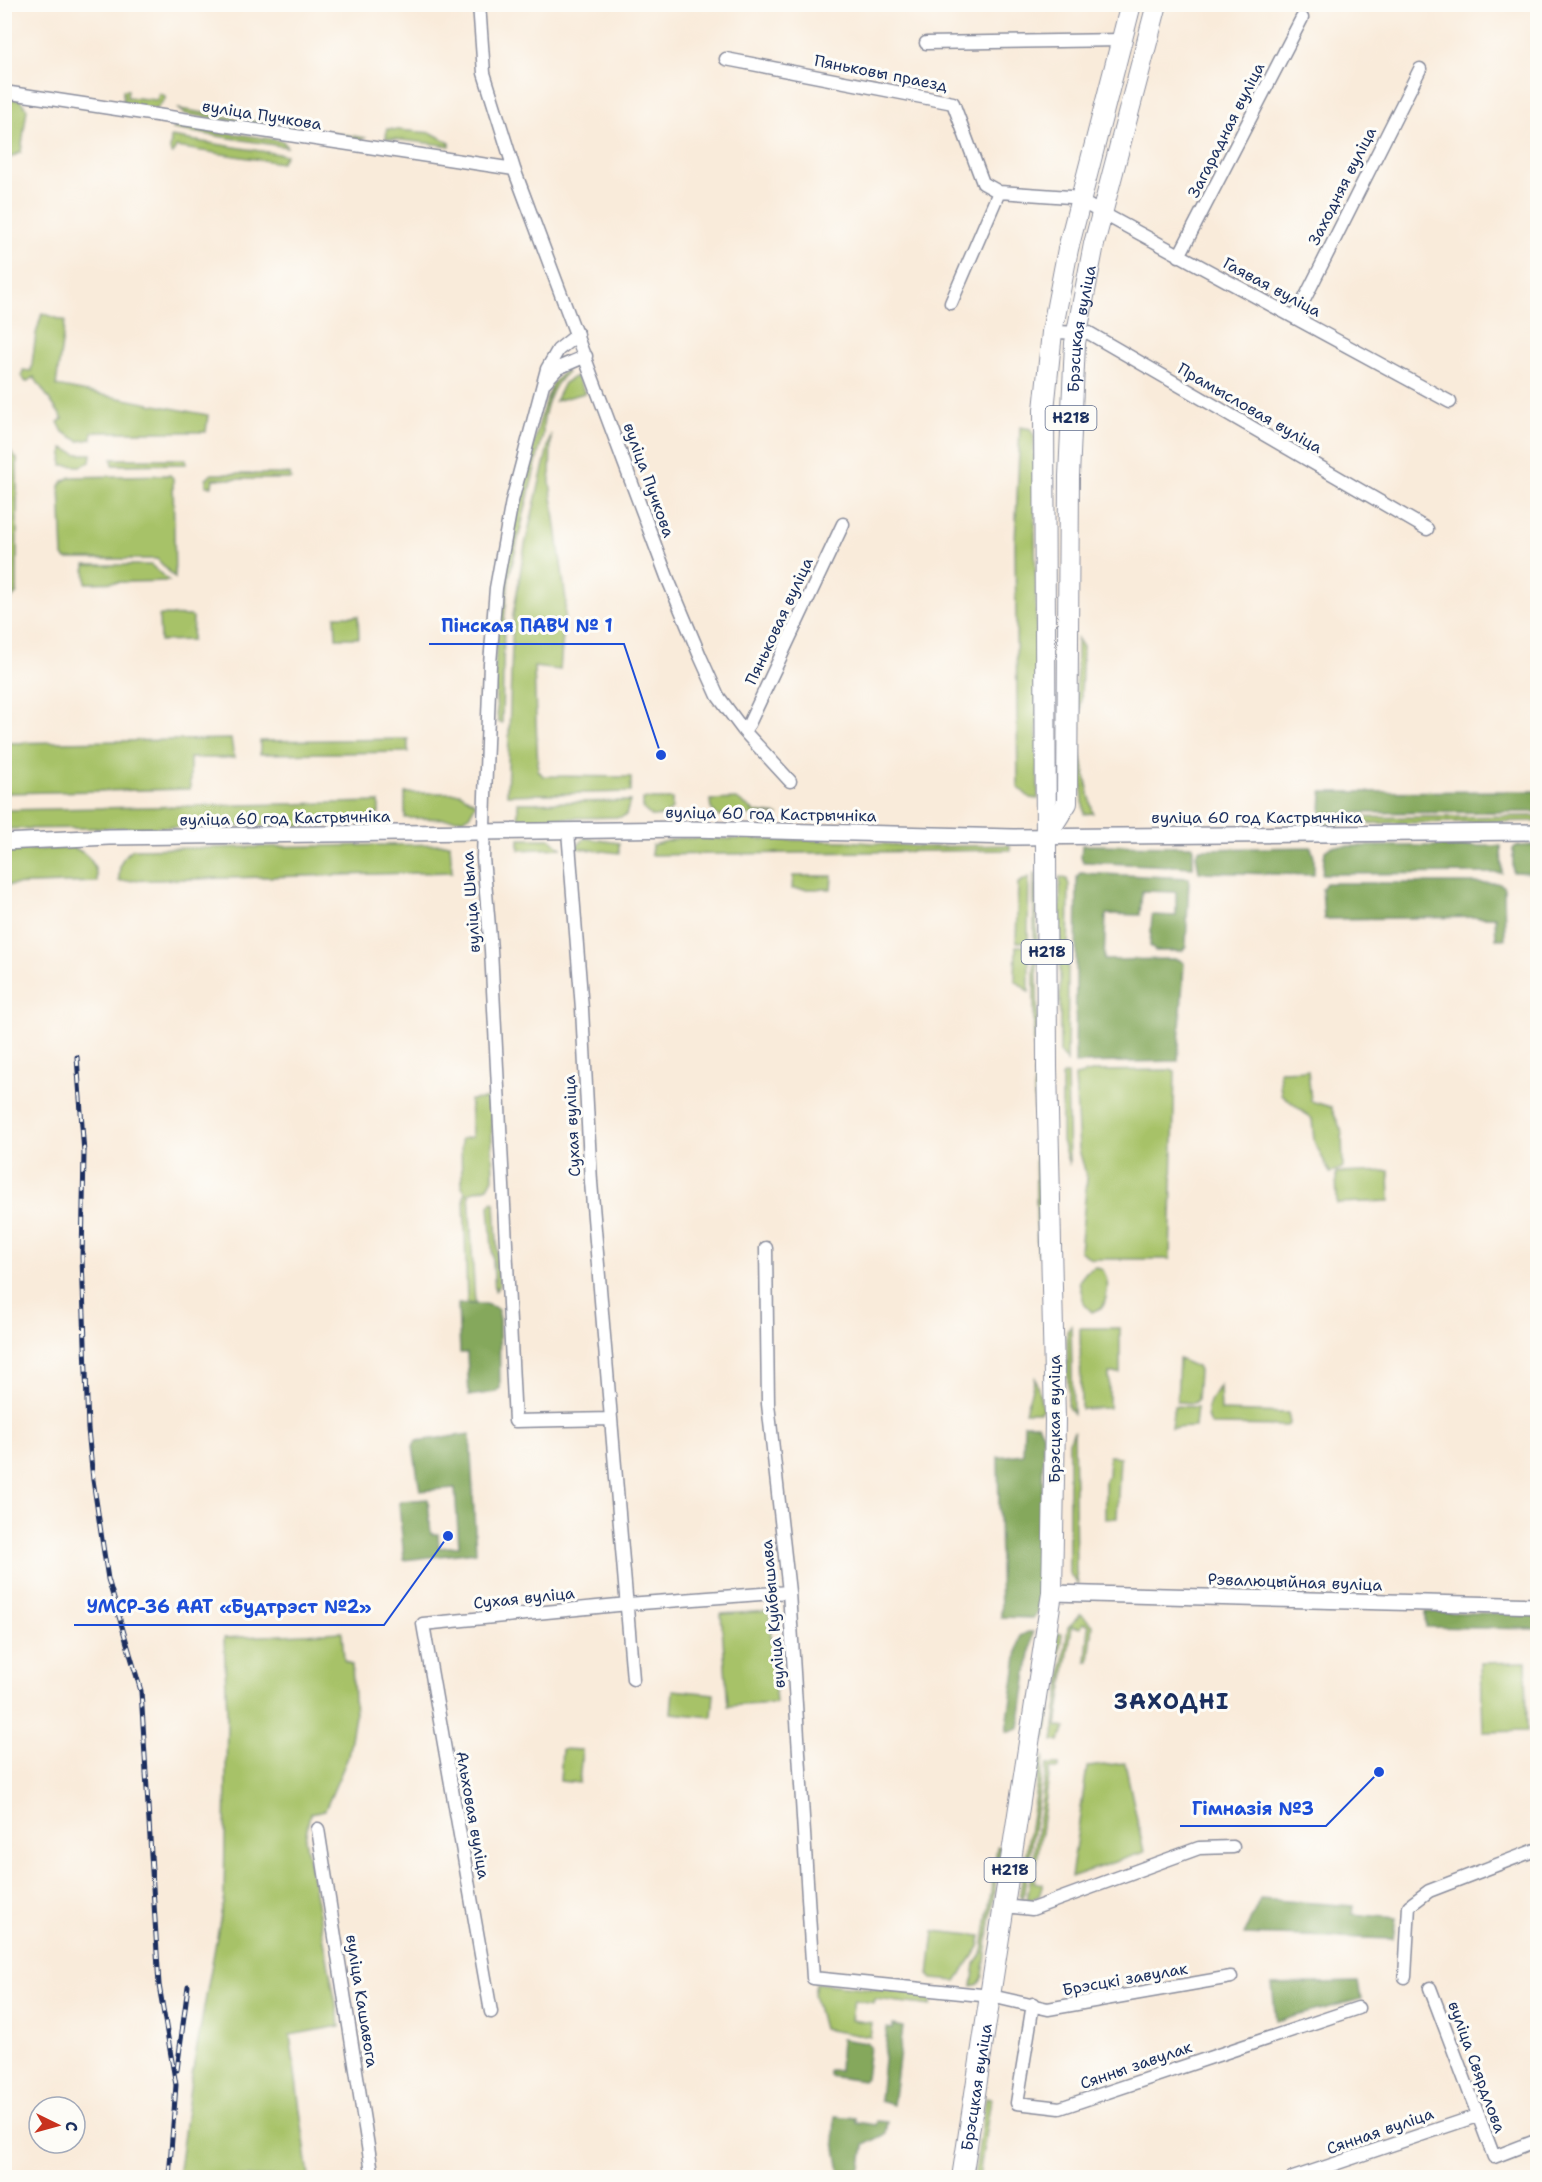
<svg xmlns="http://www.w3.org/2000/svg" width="1542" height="2182" font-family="'Shantell Sans',sans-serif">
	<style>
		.green { fill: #a7c268; stroke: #617863; stroke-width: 1.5 }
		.forest { fill: #85a85c; stroke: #506c5d; stroke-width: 1.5 }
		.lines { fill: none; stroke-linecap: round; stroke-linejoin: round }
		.minor-casing { stroke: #8a8d9c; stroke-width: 15 }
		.tertiary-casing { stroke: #8a8d9c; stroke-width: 18 }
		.primary-casing { stroke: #8a8d9c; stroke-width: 22 }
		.minor { stroke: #fff; stroke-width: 12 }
		.tertiary { stroke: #fff; stroke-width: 15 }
		.primary { stroke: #fff; stroke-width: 20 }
		.rail-casing { stroke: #1b2f5e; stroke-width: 5 }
		.rail { stroke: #fdfcf7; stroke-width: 3; stroke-dasharray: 9; stroke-linecap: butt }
		.labels { text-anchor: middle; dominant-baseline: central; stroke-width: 6; stroke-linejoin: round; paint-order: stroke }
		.shield { fill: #fdfcf7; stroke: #5f6c8c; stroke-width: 1.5 }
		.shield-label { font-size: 15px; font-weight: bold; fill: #1b2f5e }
		.street-label { font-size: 16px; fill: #1b2f5e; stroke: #fdfcf7 }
		.district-label { font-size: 22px; font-weight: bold; letter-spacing: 1.5px; fill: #1b2f5e; stroke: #fdfcf7 }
		.leader { fill: none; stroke: #1d4ed8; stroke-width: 2 }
		.callout-dot { fill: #1d4ed8; stroke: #fdfcf7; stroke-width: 2 }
		.callout-label { font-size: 18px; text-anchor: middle; font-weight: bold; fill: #1d4ed8; stroke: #fdfcf7; stroke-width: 6; stroke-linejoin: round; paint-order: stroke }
	</style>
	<rect width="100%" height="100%" fill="#fdfcf7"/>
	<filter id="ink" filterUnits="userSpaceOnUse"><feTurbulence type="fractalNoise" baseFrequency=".0167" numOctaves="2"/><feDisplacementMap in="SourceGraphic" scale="12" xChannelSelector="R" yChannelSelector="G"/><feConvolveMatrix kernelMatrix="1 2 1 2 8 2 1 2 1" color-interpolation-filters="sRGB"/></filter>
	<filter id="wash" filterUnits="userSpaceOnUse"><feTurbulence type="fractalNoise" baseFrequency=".008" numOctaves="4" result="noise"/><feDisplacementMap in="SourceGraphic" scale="24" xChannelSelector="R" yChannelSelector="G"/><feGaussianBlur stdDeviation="1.35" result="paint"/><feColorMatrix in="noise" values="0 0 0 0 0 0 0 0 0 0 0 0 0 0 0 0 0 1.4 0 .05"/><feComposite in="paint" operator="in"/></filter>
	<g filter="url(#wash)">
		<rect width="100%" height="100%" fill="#f9ebda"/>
		<!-- green -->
		<path class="green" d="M 123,90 L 128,90 L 127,97 L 157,100 L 159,93 L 165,96 L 165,99 L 156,109 L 123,104 Z
			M 5,98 L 20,100 L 27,109 L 21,152 L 8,159 L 5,158 Z
			M 179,109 L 365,138 L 359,141 L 185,114 Z
			M 178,125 L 283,141 L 287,147 L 173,129 Z
			M 387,129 L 432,133 L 450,143 L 450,146 L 386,138 Z
			M 171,137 L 286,155 L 281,163 L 176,147 L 173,154 L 170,151 Z
			M 42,313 L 65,321 L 56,386 L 208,415 L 206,432 L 92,432 L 92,439 L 79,441 L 63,432 L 58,422 L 63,419 L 34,377 L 26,382 L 22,377 L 23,370 L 31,371 L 36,334 Z
			M 565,371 L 567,373 C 551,385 542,415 543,434 L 509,577 L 504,621 L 502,723 L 498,722 C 488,639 506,555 527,474 C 533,450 537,426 545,403 L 553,383 Z
			M 576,376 L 585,393 L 555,401 L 564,383 Z
			M 1020,427 L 1031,429 L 1034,436 L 1038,799 L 1030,798 L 1018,787 L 1015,544 Z
			M 551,434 L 550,482 L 566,600 L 560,670 L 534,667 L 538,770 L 543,776 L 631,777 L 631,792 L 507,795 L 513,615 L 525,545 Z
			M 4,443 L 17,459 L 17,593 L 8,603 L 4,603 Z
			M 63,448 L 77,454 L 91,454 L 90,462 L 81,466 L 62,465 Z
			M 112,459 L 186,459 L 186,464 L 113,465 Z
			M 212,474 L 290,474 L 291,479 L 213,479 L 212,486 L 206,486 L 206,479 Z
			M 170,475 L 173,478 L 175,578 L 157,559 L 66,559 L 63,556 L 60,486 L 63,481 L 71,477 Z
			M 85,565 L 151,565 L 169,581 L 86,583 Z
			M 161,615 L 191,616 L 193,618 L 192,640 L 160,641 L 159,616 Z
			M 335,616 L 358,616 L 359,638 L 336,638 Z
			M 1077,638 L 1083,647 L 1079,745 L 1093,813 L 1084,814 L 1076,713 Z
			M 231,739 L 234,758 L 190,758 L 190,789 L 5,793 L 5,743 Z
			M 408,739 L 408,752 L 260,754 L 260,741 Z
			M 405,793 L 460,793 L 476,803 L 469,816 L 463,819 L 405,818 Z
			M 643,799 L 672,799 L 672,809 L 664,816 L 651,816 L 643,809 Z
			M 737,799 L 755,812 L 779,815 L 718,816 L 711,809 L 710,800 Z
			M 630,801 L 626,815 L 621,817 L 518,819 L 518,803 Z
			M 379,802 L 379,814 L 351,825 L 5,829 L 5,810 Z
			M 1537,816 L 1537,821 L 1327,824 L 1320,818 Z
			M 585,838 L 619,843 L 619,853 L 575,848 Z
			M 679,838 L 845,841 L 925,847 L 1010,845 L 1010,850 L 651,855 L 652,845 Z
			M 519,839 L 551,839 L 561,848 L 519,850 Z
			M 450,844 L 452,872 L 119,881 C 119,866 120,858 133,849 Z
			M 74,848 C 89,854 97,866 97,882 L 5,885 L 5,851 Z
			M 1034,873 L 1036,873 L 1038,1055 L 1034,1059 Z
			M 793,876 L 832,876 L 831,889 L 792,889 Z
			M 1029,877 L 1028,942 L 1016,942 L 1018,883 Z
			M 1060,877 L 1067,879 L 1069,885 L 1067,1062 L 1060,1053 Z
			M 1016,946 L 1029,946 L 1029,992 L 1015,980 Z
			M 1170,1070 L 1175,1072 L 1170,1259 L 1092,1259 L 1080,1251 L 1087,1178 L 1079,1150 L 1075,1076 L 1096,1071 Z
			M 1308,1070 L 1311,1101 L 1331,1107 L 1342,1132 L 1343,1168 L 1330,1173 L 1314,1141 L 1312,1119 L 1281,1094 L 1279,1071 Z
			M 1034,1072 L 1039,1073 L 1045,1260 L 1037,1252 Z
			M 1064,1074 L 1067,1074 L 1069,1165 L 1062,1141 L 1062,1077 Z
			M 491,1098 L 493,1178 L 488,1187 L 469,1193 L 475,1304 L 467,1303 L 464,1196 L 466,1194 L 462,1187 L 461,1139 L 472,1137 L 470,1100 Z
			M 1389,1171 L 1390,1201 L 1337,1203 L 1336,1173 Z
			M 492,1202 L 495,1203 L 499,1286 L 495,1291 L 489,1206 Z
			M 1095,1267 L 1103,1270 C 1110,1283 1108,1293 1103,1307 L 1092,1312 L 1084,1304 L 1079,1281 L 1086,1272 Z
			M 1071,1325 L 1073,1414 L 1068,1407 L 1067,1331 Z
			M 1080,1328 L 1120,1328 L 1120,1373 L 1109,1373 L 1109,1408 L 1081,1409 Z
			M 1179,1359 L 1197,1367 L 1199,1371 L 1197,1400 L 1194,1403 L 1177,1402 Z
			M 1035,1378 L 1043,1408 L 1040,1412 L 1025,1412 Z
			M 1220,1385 L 1221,1411 L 1288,1413 L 1290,1423 L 1287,1426 L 1211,1425 C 1201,1412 1212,1396 1220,1385 Z
			M 1174,1406 L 1197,1407 L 1195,1427 L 1171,1428 Z
			M 1074,1431 L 1076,1572 L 1078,1584 L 1069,1573 L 1069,1442 Z
			M 1109,1456 L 1120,1457 L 1117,1518 L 1105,1519 L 1105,1480 L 1108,1476 Z
			M 769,1611 L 776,1703 L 728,1706 L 721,1614 Z
			M 1081,1614 L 1093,1625 L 1089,1661 L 1086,1661 L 1089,1626 L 1084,1623 L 1080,1628 L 1072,1626 L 1057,1726 L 1066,1728 L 1059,1741 L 1053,1741 L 1068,1627 Z
			M 342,1632 L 344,1660 L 352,1665 L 355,1716 L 348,1757 L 325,1810 L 310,1813 L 305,1839 L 340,2026 L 290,2035 L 309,2177 L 178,2177 L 191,2080 L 224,1897 L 227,1715 L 224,1638 Z
			M 1057,1633 L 1062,1634 L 1046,1738 L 1042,1731 Z
			M 1526,1662 L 1527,1731 L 1483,1732 L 1481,1663 Z
			M 673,1690 L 714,1694 L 712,1717 L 671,1713 Z
			M 562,1749 L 582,1750 L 579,1783 L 560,1781 Z
			M 1044,1757 L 1023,1899 L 1020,1893 L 1040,1762 Z
			M 1125,1763 L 1144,1852 L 1071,1877 L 1087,1767 Z
			M 1047,1765 L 1059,1765 L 1059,1769 L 1050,1769 L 1034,1882 L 1043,1884 L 1039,1896 L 1027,1901 Z
			M 997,1847 L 1000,1847 L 983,1976 L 979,1984 L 972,1986 L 975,1964 L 983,1951 Z
			M 934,1931 L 981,1936 L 979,1947 L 956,1981 L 932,1979 L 929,1976 Z
			M 816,1983 L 932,1995 L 931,2006 L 875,1999 L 874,2003 L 854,2000 L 851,2020 L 872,2023 L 870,2037 L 823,2029 L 814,1994 Z
			M 986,2097 L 991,2098 L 979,2177 L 974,2177 Z"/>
		<!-- forest -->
		<path class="forest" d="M 1537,791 L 1537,812 L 1321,813 L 1322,792 Z
			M 1082,845 L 1193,846 L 1193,867 L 1084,862 L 1081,858 Z
			M 1537,845 L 1537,873 L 1513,872 L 1513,849 L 1516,846 Z
			M 1332,846 L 1501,846 L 1502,873 L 1322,874 L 1325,851 Z
			M 1311,847 L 1314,857 L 1314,875 L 1199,872 L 1196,854 L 1200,849 Z
			M 1080,873 L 1189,878 L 1186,946 L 1182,951 L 1155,951 L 1150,946 L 1152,915 L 1176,916 L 1176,892 L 1142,891 L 1140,915 L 1106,914 L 1104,960 L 1178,959 L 1184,963 L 1178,1061 L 1075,1063 L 1077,877 Z
			M 1326,883 L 1500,883 L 1504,888 L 1505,939 L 1496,939 L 1495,917 L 1324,919 L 1322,889 Z
			M 458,1304 L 485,1304 L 497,1308 L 499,1314 L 500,1388 L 496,1392 L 469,1396 L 467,1353 L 460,1353 Z
			M 1024,1424 L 1038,1424 L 1043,1434 L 1041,1591 L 1037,1613 L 1033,1618 L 1001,1617 L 998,1457 L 1023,1454 Z
			M 470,1434 L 476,1552 L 404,1560 L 399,1503 L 402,1501 L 428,1499 L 431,1534 L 438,1534 L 439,1548 L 459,1546 L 455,1488 L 420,1491 L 413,1446 L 416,1441 Z
			M 1426,1612 L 1537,1614 L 1537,1629 L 1426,1627 Z
			M 1028,1632 L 1033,1632 L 1019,1728 L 1006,1732 L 1020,1636 Z
			M 1260,1899 L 1353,1906 L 1352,1914 L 1396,1918 L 1393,1939 L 1244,1934 Z
			M 1358,1982 L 1361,1999 L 1276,2021 L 1272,1984 Z
			M 893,2025 L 903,2027 L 893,2105 L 880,2101 L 887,2028 L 893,2029 Z
			M 841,2039 L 866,2043 L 870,2047 L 866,2078 L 863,2081 L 829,2076 L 829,2070 L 839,2070 Z
			M 835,2116 L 856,2118 L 856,2122 L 876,2125 L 877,2121 L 888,2122 L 886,2134 L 864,2145 L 861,2167 L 854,2173 L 840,2172 L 834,2135 Z"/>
	</g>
	<g filter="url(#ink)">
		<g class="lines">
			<defs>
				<path id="minor" d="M 479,4 L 484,73 L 514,169
					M 926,43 L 1122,40
					M 726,59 L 953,103 L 983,183 L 999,192 L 1070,197 L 1080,201 L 1450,402
					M 4,92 L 514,169 L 667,577 L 700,656 L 718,696 L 729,711 L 744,731 L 790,781
					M 1179,256 L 1302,18
					M 951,303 L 999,192
					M 1295,318 L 1420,69
					M 1052,332 L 1089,333 L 1427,529
					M 578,334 L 558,350 L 547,369 L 512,501 L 496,588 L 490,664 L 485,796 L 483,858 L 491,950 L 515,1421 L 611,1419
					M 545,382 L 558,368 L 586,356
					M 744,731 L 749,724 L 843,524
					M 568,831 L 582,1009 L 591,1182 L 633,1679
					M 766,1248 L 768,1404 L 789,1592 L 813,1978 L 991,1996 L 1048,2009 L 1231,1977
					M 318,1829 L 373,2178
					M 1005,1906 L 1032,1909 L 1199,1848 L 1233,1847
					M 1405,1977 L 1409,1906 L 1429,1891 L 1538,1849
					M 1430,1988 L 1494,2157 L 1538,2140
					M 1033,2004 L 1017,2103 L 1060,2108 L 1358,2008
					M 491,2012 L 423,1624 L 628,1604 L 789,1592
					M 1293,2178 L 1477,2116"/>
				<path id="tertiary" d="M 4,842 L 109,837 L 690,829 L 1013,837 L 1538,832
					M 1052,1593 L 1538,1606"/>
				<g id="primary">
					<path id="s1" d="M 1046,836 L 1067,803 L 1069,476 L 1075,343 L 1094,244 L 1157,4"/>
					<path id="s2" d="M 962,2178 L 1052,1593 L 1055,1420 L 1047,1067 L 1044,410 L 1052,332 L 1068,249 L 1131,4"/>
				</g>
			</defs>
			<!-- minor casing -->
			<use href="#minor" class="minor-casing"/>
			<!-- tertiary casing -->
			<use href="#tertiary" class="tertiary-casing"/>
			<!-- primary casing -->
			<use href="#primary" class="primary-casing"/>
			<!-- minor -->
			<use href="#minor" class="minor"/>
			<!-- tertiary -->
			<use href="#tertiary" class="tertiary"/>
			<!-- primary -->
			<use href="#primary" class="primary"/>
			<defs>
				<path id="rail" d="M 77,1057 L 84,1153 L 82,1258 L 88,1429 L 93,1480 L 108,1579 L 141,1691 L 159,1985 L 176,2085 L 169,2178
					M 177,2070 L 188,1986"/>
			</defs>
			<!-- rail casing -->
			<use href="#rail" class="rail-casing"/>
			<!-- rail -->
			<use href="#rail" class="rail"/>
		</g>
	</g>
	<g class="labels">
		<!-- shield labels -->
		<g class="shield">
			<rect x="1045.5" y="406" width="51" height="24" rx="4.5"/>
			<rect x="1021.5" y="940" width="51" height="24" rx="4.5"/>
			<rect x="984.5" y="1858" width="51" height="24" rx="4.5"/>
		</g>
		<g class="shield-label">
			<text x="1071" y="418">Н218</text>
			<text x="1047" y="952">Н218</text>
			<text x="1010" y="1870">Н218</text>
		</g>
		<!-- street labels -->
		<g class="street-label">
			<text transform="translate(881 73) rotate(11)">Пяньковы праезд</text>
			<text transform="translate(262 115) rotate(9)">вуліца Пучкова</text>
			<text transform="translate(1226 130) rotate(-63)">Загарадная вуліца</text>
			<text transform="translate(1342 186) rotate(-63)">Заходняя вуліца</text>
			<text transform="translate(1272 287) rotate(28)">Гаявая вуліца</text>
			<text stroke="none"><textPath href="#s1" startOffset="514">Брэсцкая вуліца</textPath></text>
			<text transform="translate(1250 408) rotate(30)">Прамысловая вуліца</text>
			<text transform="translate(649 480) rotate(70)">вуліца Пучкова</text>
			<text transform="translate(779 621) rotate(-65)">Пяньковая вуліца</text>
			<text transform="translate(771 814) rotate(1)">вуліца 60 год Кастрычніка</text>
			<text x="1257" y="817">вуліца 60 год Кастрычніка</text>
			<text transform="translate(285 818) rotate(-1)">вуліца 60 год Кастрычніка</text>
			<text transform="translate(471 902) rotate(-94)">вуліца Шыла</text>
			<text transform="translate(572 1126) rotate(-93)">Сухая вуліца</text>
			<text transform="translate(1054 1419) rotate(-90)">Брэсцкая вуліца</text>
			<text transform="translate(1295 1582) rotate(2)">Рэвалюцыйная вуліца</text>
			<text transform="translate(524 1598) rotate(-6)">Сухая вуліца</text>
			<text transform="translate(773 1614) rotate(-95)">вуліца Куйбышава</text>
			<text transform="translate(473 1815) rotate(80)">Альховая вуліца</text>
			<text transform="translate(1125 1979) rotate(-10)">Брэсцкі завулак</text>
			<text transform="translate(362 2001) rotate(81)">вуліца Кашавога</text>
			<text transform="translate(1136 2065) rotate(-19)">Сянны завулак</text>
			<text transform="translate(1477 2067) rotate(70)">вуліца Свярдлова</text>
			<text stroke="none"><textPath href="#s2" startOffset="92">Брэсцкая вуліца</textPath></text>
			<text transform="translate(1380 2131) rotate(-19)">Сянная вуліца</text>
		</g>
		<!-- district labels -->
		<g class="district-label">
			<text x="1172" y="1701">ЗАХОДНІ</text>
		</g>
	</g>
	<!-- callouts -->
	<path class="leader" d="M661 755L624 644H429M448 1536L384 1625H74M1379 1772L1326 1826H1180"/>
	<g class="callout-dot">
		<circle cx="661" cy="755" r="6"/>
		<circle cx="448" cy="1536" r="6"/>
		<circle cx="1379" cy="1772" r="6"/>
	</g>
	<g class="callout-label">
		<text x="527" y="632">Пінская ПАВЧ № 1</text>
		<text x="229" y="1613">УМСР-36 ААТ «Будтрэст №2»</text>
		<text x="1253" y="1815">Гімназія №3</text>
	</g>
	<!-- margin -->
	<rect width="1542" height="2182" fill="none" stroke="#fdfcf7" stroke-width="24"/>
	<!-- north arrow -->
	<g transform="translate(57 2125) rotate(95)"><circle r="28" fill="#fdfcf7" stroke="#a3aaba" stroke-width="1.5"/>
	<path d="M0-4.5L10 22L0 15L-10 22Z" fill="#c8321e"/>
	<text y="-9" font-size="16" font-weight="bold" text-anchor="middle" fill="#1b2f5e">С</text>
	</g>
</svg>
